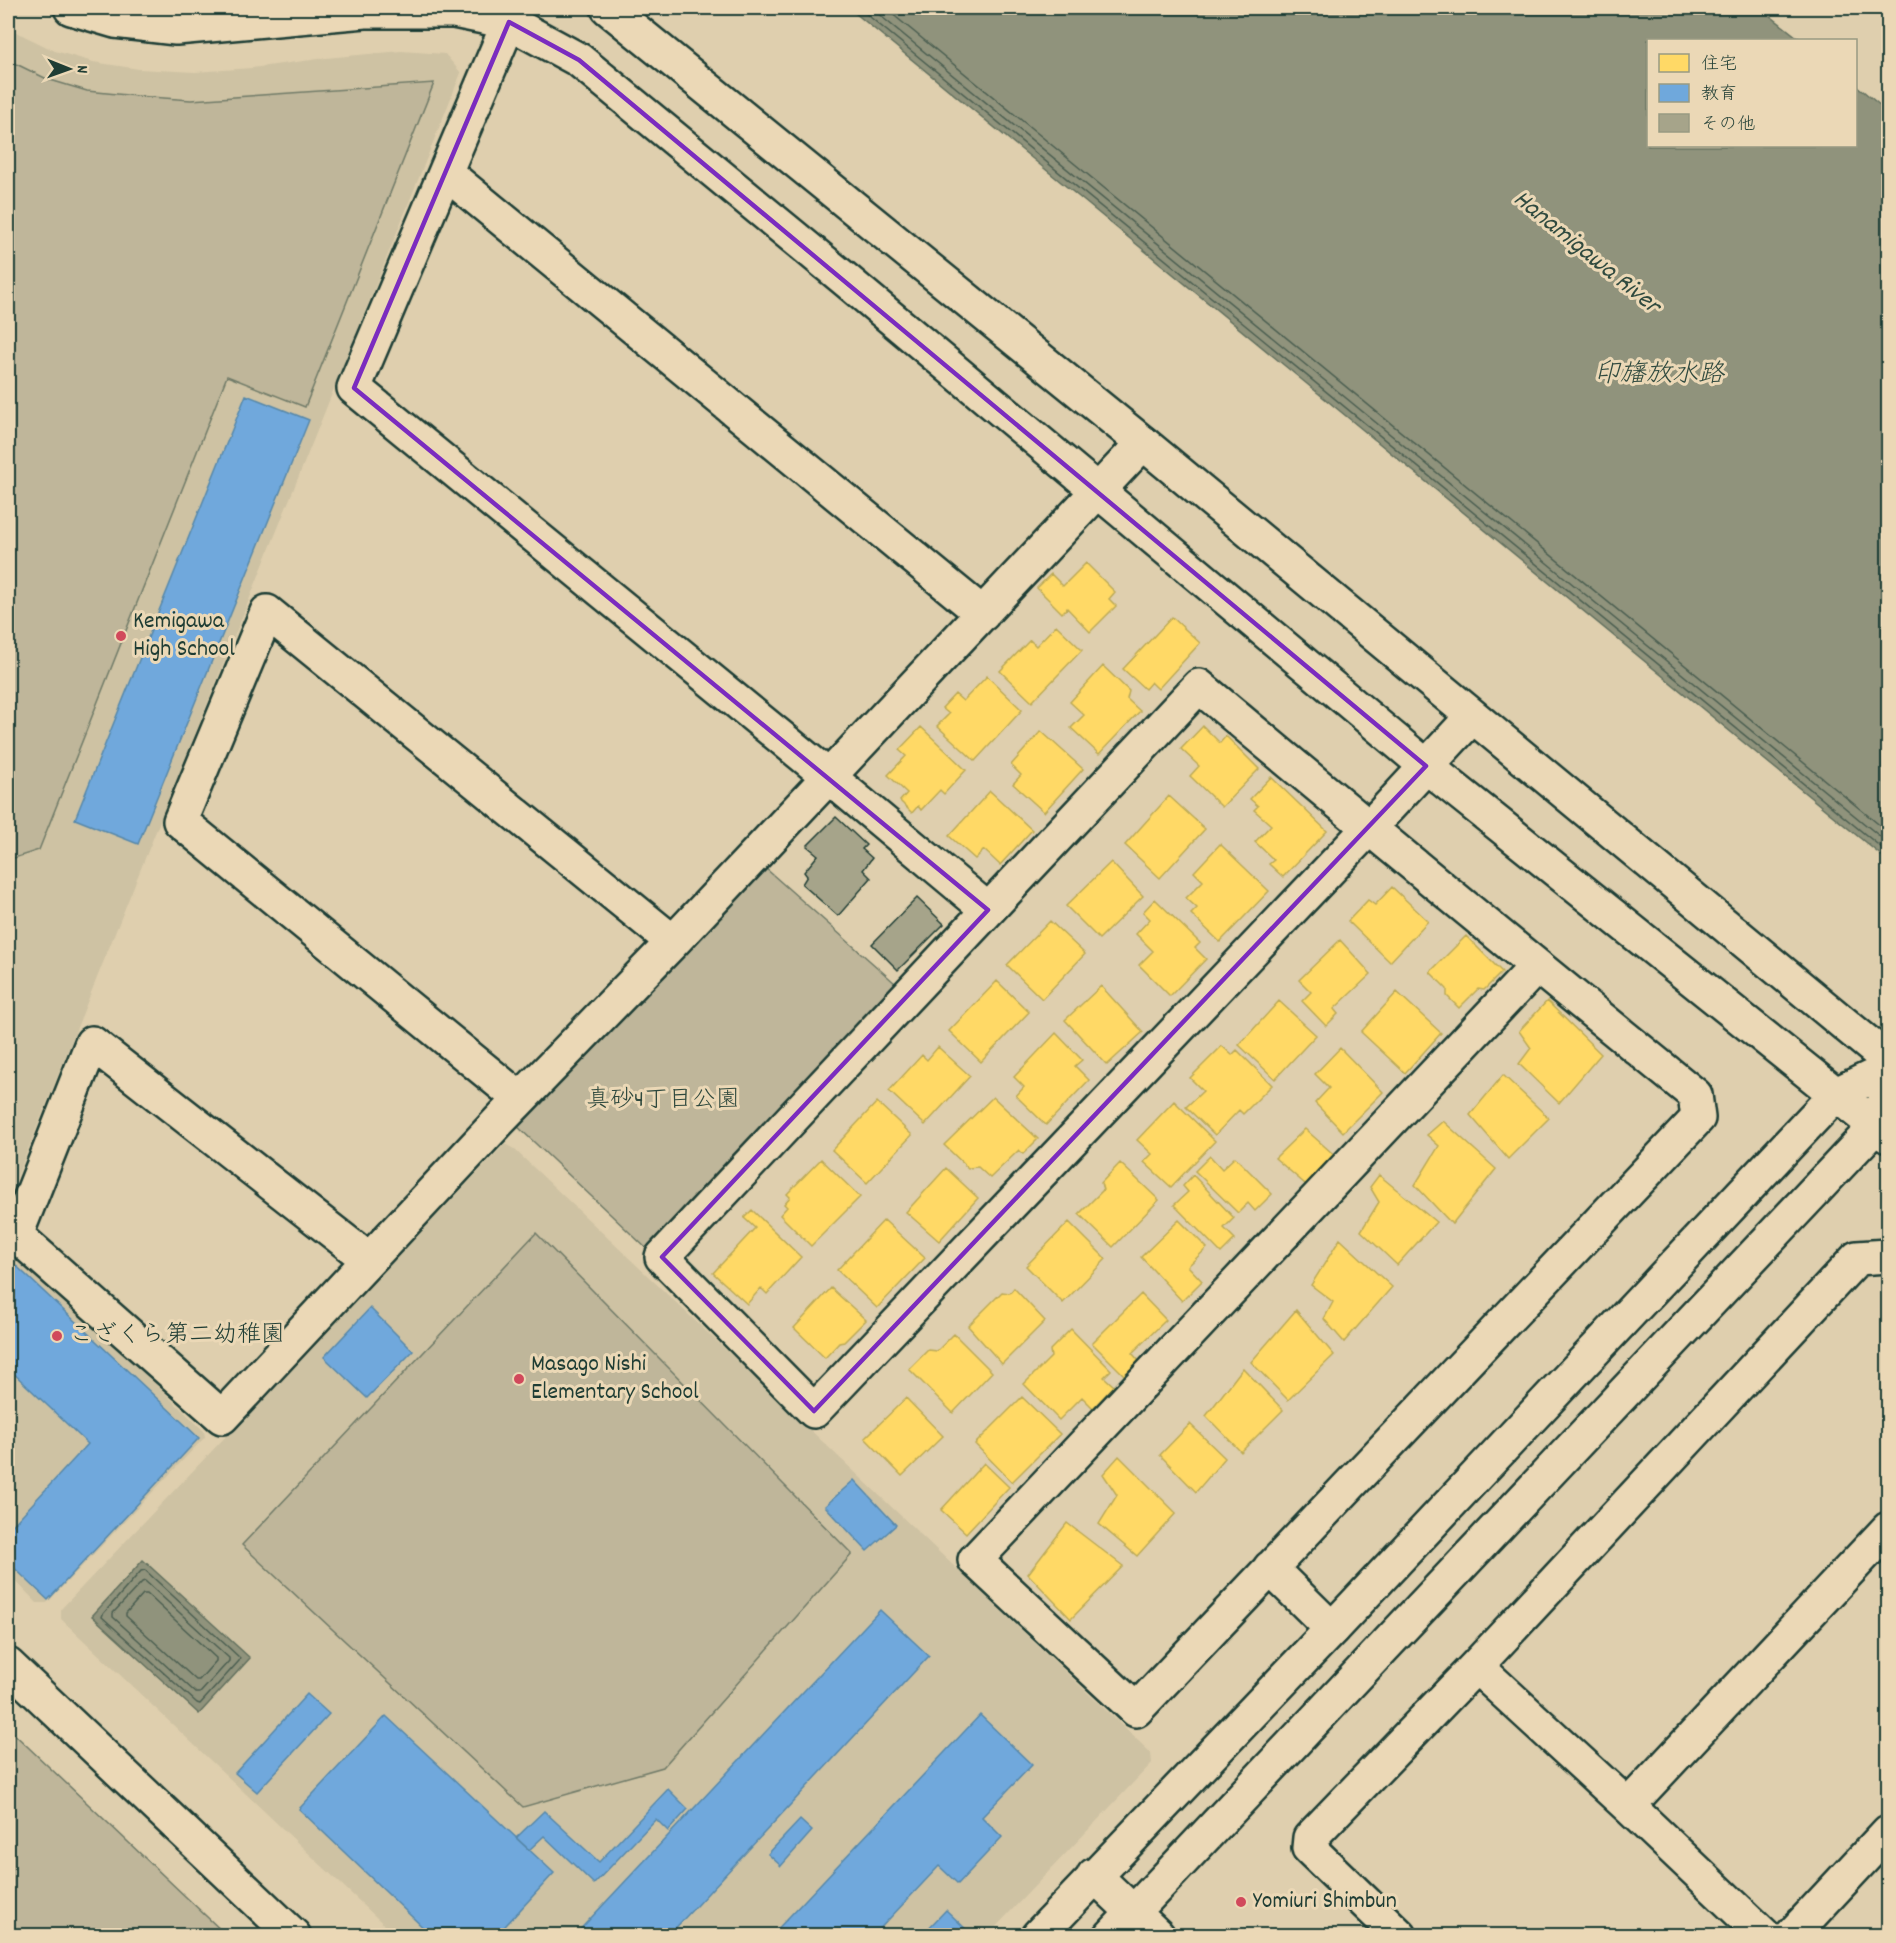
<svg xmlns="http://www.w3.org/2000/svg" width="1896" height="1943" font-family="Dekko,'Klee One',sans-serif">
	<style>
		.built { fill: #cec2a3 }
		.green { fill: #bfb69a; stroke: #6f7a67; stroke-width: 1.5 }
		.water { fill: #90937c; stroke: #63715f; stroke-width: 1.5 }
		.homes { fill: #ffd966; stroke: #bcaa57; stroke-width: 1.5 }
		.schools { fill: #6fa8dc; stroke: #5788aa; stroke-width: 1.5 }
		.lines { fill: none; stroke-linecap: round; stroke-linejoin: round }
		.shore { stroke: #4c5f51; stroke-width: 1.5 }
		.building { fill: #a6a48a; stroke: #1f3d34; stroke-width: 1.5 }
		.minor-casing { stroke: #1f3d34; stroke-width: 38 }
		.tertiary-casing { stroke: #1f3d34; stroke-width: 38 }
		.minor { stroke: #ebd8b6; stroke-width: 33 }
		.tertiary { stroke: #ebd8b6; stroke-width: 33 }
		.marked { fill: none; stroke: #7b2cbf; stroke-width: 4.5; stroke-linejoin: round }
		.poi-dot { fill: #d1495b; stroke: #ebd8b6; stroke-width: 2 }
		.labels { text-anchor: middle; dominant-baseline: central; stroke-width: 6; stroke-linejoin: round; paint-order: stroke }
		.poi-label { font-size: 24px; fill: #1f3d34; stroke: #ebd8b6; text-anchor: start }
		.park-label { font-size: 24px; fill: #2f493e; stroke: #ebd8b6 }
		.water-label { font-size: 26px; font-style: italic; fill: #304a3f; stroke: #ebd8b6 }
	</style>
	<rect width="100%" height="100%" fill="#dfcfae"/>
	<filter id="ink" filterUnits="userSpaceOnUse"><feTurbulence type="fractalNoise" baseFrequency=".0167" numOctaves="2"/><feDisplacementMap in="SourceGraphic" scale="12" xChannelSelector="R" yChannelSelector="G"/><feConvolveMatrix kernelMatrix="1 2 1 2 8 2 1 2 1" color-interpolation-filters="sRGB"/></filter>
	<g filter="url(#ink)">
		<!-- built -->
		<path class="built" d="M 8,28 L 55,51 L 93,62 L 139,69 L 195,72 L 252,68 L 326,58 L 401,51 L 445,54 L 461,73 L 8,1199 Z
			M 505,1144 L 514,1149 L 1151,1753 L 1152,1763 L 988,1935 L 395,1935 L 61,1619 L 61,1609 Z
			M 8,1242 L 204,1431 L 205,1437 L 47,1603 L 37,1603 L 8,1573 Z"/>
		<!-- green -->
		<path class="green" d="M 8,60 L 47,79 L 87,91 L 137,96 L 191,100 L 434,83 L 305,407 L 227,376 L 39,850 L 8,860 Z
			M 764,867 L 896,984 L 647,1249 L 516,1125 Z
			M 536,1233 L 852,1554 L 663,1767 L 523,1807 L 242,1545 Z
			M 8,1728 L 226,1935 L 8,1935 Z"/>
		<!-- water -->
		<path class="water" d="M 849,8 L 1760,8 L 1801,40 L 1648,40 L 1648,146 L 1856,146 L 1856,85 L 1888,112 L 1888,861 Z
			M 143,1560 L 250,1658 L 199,1714 L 92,1616 Z"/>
		<!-- homes -->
		<path class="homes" d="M 1086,563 L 1115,592 L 1109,599 L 1116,606 L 1090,632 L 1067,608 L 1062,613 L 1037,588 L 1051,574 L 1063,586 Z
			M 1172,617 L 1200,643 L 1158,689 L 1151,682 L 1145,689 L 1123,669 Z
			M 1056,625 L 1082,650 L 1032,702 L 1000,671 L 1030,640 L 1036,646 Z
			M 1103,666 L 1129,691 L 1127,699 L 1140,711 L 1099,754 L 1071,728 L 1084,715 L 1070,702 Z
			M 987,676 L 1022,710 L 975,761 L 937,726 L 949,714 L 942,708 L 955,694 L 963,701 Z
			M 1203,726 L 1220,743 L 1226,736 L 1259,769 L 1222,807 L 1190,776 L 1199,766 L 1181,749 Z
			M 921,727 L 966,770 L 944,794 L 940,790 L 921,810 L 918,806 L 912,813 L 900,801 L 907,793 L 888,775 L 906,756 L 899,750 Z
			M 1041,731 L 1083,769 L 1044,812 L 1013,784 L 1021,775 L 1011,765 Z
			M 1271,777 L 1327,831 L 1283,877 L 1269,864 L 1274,860 L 1255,842 L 1271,825 L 1254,810 L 1258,806 L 1250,799 Z
			M 990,791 L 1032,830 L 1000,865 L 984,850 L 975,859 L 949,836 Z
			M 1169,796 L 1205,829 L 1160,878 L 1125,845 Z
			M 1220,844 L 1269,891 L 1220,942 L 1191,914 L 1197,908 L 1186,898 L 1203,881 L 1194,872 Z
			M 1111,862 L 1143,896 L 1099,939 L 1066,906 Z
			M 1392,887 L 1428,921 L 1390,962 L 1348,921 L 1368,900 L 1375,905 Z
			M 1155,899 L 1200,943 L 1195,948 L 1206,959 L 1170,996 L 1139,965 L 1153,951 L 1136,934 L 1150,919 L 1143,912 Z
			M 1050,921 L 1085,954 L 1042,999 L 1007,965 Z
			M 1466,936 L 1502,972 L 1484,990 L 1478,989 L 1459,1008 L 1447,996 L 1447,989 L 1430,972 Z
			M 1340,940 L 1371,974 L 1334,1009 L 1338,1014 L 1326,1026 L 1302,1001 L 1311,992 L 1299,980 Z
			M 997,981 L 1029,1012 L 981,1062 L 949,1031 Z
			M 1101,986 L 1143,1032 L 1107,1065 L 1065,1020 Z
			M 1397,992 L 1441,1033 L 1405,1073 L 1361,1032 Z
			M 1279,1001 L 1316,1035 L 1275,1079 L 1239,1045 Z
			M 1547,1001 L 1601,1054 L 1559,1103 L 1519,1064 L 1531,1048 L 1519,1031 Z
			M 1056,1033 L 1082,1060 L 1075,1066 L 1089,1080 L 1046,1125 L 1016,1096 L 1024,1087 L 1014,1077 Z
			M 1222,1046 L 1232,1055 L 1237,1050 L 1272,1085 L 1243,1114 L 1239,1110 L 1215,1135 L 1186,1107 L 1203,1091 L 1190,1078 Z
			M 938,1047 L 970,1076 L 925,1125 L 889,1091 L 922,1055 L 927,1060 Z
			M 1340,1048 L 1383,1092 L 1343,1132 L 1315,1103 L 1329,1088 L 1315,1074 Z
			M 1503,1075 L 1549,1118 L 1508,1159 L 1470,1115 Z
			M 993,1097 L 1038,1139 L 1023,1154 L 1019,1150 L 990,1178 L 978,1167 L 968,1168 L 944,1145 Z
			M 1174,1101 L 1215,1141 L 1171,1187 L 1144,1162 L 1152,1154 L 1137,1140 Z
			M 877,1102 L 912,1135 L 867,1183 L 832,1150 Z
			M 1443,1121 L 1496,1169 L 1452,1224 L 1415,1185 L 1439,1146 L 1427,1135 Z
			M 1305,1129 L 1340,1160 L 1312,1190 L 1275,1158 Z
			M 1210,1156 L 1222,1169 L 1235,1157 L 1272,1194 L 1255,1211 L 1248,1203 L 1238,1213 L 1195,1171 Z
			M 821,1159 L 860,1197 L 811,1246 L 780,1215 L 787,1207 L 784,1204 L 790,1197 L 787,1194 Z
			M 1120,1163 L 1159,1200 L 1113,1247 L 1079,1214 L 1103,1190 L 1101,1183 Z
			M 946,1168 L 978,1198 L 939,1241 L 906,1212 Z
			M 1193,1175 L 1234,1218 L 1224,1228 L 1235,1239 L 1221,1253 L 1174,1205 L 1188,1192 L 1183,1186 Z
			M 1379,1175 L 1436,1222 L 1397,1265 L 1361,1231 L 1379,1202 L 1370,1187 Z
			M 752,1210 L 801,1257 L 767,1294 L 761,1288 L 747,1304 L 713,1273 L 755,1228 L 744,1218 Z
			M 884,1220 L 925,1258 L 877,1308 L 837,1270 Z
			M 1179,1220 L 1207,1248 L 1188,1266 L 1202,1281 L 1182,1301 L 1141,1257 Z
			M 1069,1222 L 1106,1259 L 1063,1303 L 1026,1266 Z
			M 1340,1239 L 1392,1287 L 1344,1342 L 1324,1319 L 1333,1302 L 1311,1285 Z
			M 831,1288 L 866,1320 L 844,1342 L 839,1343 L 825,1358 L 794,1328 Z
			M 1014,1288 L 1045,1321 L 1002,1364 L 968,1326 L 1002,1292 L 1010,1293 Z
			M 1141,1294 L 1166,1320 L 1132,1353 L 1139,1361 L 1124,1375 L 1092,1343 Z
			M 1296,1310 L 1334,1355 L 1288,1400 L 1251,1362 Z
			M 1071,1329 L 1111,1370 L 1104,1377 L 1114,1386 L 1093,1408 L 1082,1397 L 1059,1420 L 1024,1384 L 1051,1357 L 1050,1350 Z
			M 954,1334 L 992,1372 L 953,1413 L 909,1369 L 928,1350 L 937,1351 Z
			M 1243,1368 L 1283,1410 L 1241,1452 L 1206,1416 Z
			M 1022,1397 L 1060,1434 L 1012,1482 L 975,1444 Z
			M 906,1398 L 943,1436 L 902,1476 L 865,1438 Z
			M 1190,1424 L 1225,1458 L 1196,1492 L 1160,1455 Z
			M 1119,1456 L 1176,1513 L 1137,1556 L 1099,1524 L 1117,1495 L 1103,1474 Z
			M 984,1463 L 1009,1487 L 966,1533 L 941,1510 Z
			M 1067,1523 L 1123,1566 L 1071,1619 L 1028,1574 Z"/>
		<!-- schools -->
		<path class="schools" d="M 246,395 L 309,420 L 138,844 L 75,819 Z
			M 8,1258 L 199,1438 L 48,1600 L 8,1562 L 8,1530 L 88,1444 L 8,1368 Z
			M 370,1308 L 413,1351 L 367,1398 L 324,1357 Z
			M 854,1480 L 896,1525 L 867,1551 L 825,1506 Z
			M 880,1610 L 929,1656 L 668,1936 L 574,1936 Z
			M 307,1694 L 329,1714 L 257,1792 L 235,1773 Z
			M 980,1715 L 1032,1765 L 982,1817 L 1002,1837 L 958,1884 L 939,1866 L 873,1936 L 771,1936 Z
			M 386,1716 L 554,1873 L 496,1936 L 432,1936 L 299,1809 Z
			M 668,1789 L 688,1809 L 668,1831 L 656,1819 L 594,1884 L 544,1836 L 529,1850 L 516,1838 L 544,1811 L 599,1862 Z
			M 800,1820 L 812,1831 L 781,1866 L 768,1854 Z
			M 946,1910 L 969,1932 L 966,1936 L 921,1936 Z"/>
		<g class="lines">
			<!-- shore -->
			<path class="shore" d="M 859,8 L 1888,853
				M 871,8 L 1888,843
				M 885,8 L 1888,832
				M 145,1570 L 240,1658 L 239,1661 L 200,1704 L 197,1703 L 102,1617 L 103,1614 L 141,1571 Z
				M 145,1581 L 229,1658 L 229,1661 L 200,1693 L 196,1693 L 113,1617 L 113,1613 L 142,1582 Z
				M 143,1594 L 147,1594 L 216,1658 L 216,1661 L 199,1680 L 196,1680 L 126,1616 L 126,1613 Z"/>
		</g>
		<!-- building -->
		<path class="building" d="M 836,817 L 866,845 L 862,849 L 872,858 L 863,870 L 871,878 L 838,916 L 802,884 L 807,876 L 804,872 L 818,855 L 807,846 Z
			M 917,898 L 944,924 L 898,970 L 872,944 Z"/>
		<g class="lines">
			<defs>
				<path id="minor" d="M 512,8 L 509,22 L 354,388 L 828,776 L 988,910
					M 446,173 L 983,614
					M 1472,717 L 1369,828 L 814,1411 L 662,1257 L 1199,686 C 1363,824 1529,960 1695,1095 L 1698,1118 L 1136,1710 L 975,1560 L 1537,966
					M 520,1099 L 180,821 L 267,612 L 673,942
					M 369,1260 L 92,1043 L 16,1235 L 222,1417 L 499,1121 L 673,942 L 1143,443
					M 1270,1568 L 1332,1629
					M 1476,1666 L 1628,1806 L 1765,1936
					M 1628,1806 L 1888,1529
					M 1400,1936 L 1309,1848 L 1310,1838 L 1476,1666 L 1857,1258 L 1888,1256
					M 1791,1936 L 1888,1832"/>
				<path id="tertiary" d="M 71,8 L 115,21 L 176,28 L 365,11 L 454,11 L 509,22 L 579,60 L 846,280 L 1426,766 L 1888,1136
					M 608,8 L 1143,443 L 1888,1060
					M 8,1665 L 294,1936
					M 1094,1875 L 1158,1936
					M 1038,1936 L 1332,1629 L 1836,1094 L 1888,1069
					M 1111,1936 L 1876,1126 L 1888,1088"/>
			</defs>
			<!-- minor casing -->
			<use href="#minor" class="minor-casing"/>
			<!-- tertiary casing -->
			<use href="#tertiary" class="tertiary-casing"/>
			<!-- minor -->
			<use href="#minor" class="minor"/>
			<!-- tertiary -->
			<use href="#tertiary" class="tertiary"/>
		</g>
	</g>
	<!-- marked area -->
	<path class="marked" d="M 509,22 L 579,60 L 1426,766 L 814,1411 L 662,1257 L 988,910 L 354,388 Z"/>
	<!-- markers -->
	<g class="poi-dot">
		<circle cx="121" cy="636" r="6"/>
		<circle cx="57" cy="1336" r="6"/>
		<circle cx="519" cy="1379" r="6"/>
		<circle cx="1241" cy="1902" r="6"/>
	</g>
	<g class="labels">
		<!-- poi labels -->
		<g class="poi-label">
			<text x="133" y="622">Kemigawa<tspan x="133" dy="28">High School</tspan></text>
			<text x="69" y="1336">こざくら第二幼稚園</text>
			<text x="531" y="1365">Masago Nishi<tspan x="531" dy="28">Elementary School</tspan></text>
			<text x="1253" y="1902">Yomiuri Shimbun</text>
		</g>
		<!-- park labels -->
		<g class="park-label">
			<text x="663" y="1101">真砂4丁目公園</text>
		</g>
		<!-- water labels -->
		<g class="water-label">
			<text transform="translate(1586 253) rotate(39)">Hanamigawa River</text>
			<text x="1659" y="375">印旛放水路</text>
		</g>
	</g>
	<!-- margin -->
	<rect width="1896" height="1943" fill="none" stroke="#ebd8b6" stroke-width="30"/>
	<rect x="15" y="15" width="1866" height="1913" fill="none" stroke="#1f3d34" stroke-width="2" filter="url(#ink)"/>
	<!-- legend -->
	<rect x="1647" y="39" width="210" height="108" fill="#ebd8b6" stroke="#999a82" stroke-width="1.5"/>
	<rect x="1659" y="54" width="30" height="18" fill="#ffd966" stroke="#999a82" stroke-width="1.5"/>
	<text x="1701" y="69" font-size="18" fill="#1f3d34">住宅</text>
	<rect x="1659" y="84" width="30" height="18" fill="#6fa8dc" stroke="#999a82" stroke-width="1.5"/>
	<text x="1701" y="99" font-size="18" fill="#1f3d34">教育</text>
	<rect x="1659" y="114" width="30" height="18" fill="#a6a48a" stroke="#999a82" stroke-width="1.5"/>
	<text x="1701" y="129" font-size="18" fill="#1f3d34">その他</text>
	<!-- north arrow -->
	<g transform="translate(69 69) rotate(91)" stroke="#ebd8b6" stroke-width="4.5" paint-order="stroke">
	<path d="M0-4.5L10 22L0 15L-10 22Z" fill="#1f3d34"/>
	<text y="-9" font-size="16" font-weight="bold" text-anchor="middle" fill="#1f3d34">N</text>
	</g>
</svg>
